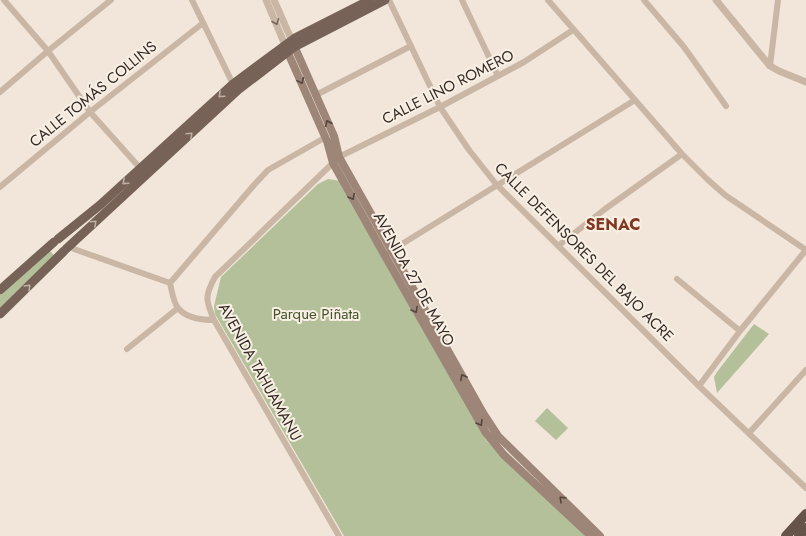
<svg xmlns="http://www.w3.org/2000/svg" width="806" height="536" font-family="Jost,sans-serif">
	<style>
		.green { fill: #b3c099 }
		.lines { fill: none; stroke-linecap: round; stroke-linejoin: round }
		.minor { stroke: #c9b6a5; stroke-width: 6 }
		.tertiary { stroke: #c9b6a5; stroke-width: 7 }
		.secondary { stroke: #9d8577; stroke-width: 8 }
		.primary { stroke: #776257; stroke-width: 9 }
		.trunk { stroke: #66544a; stroke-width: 10 }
		.oneway { stroke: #786a5f }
		.oneway2 { stroke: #54463e }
		.oneway3 { stroke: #beb0a5 }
		.labels { text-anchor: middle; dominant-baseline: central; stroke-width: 4; stroke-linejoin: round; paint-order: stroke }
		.street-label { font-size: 15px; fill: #352b26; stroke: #f9f0e5 }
		.park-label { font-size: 15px; fill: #44532a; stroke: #f9f0e5 }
		.neighbourhood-label { font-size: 16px; font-weight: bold; fill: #84371f; stroke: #f9f0e5 }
	</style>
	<rect width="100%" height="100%" fill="#f1e6d9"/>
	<!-- green -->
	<path class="green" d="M 328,179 L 341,181 L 486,440 L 502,457 L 589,536 L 344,536 L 215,314 L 214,306 L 221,277 L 318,184 Z
		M 50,251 L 54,255 L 0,308 L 0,295 Z
		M 754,324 L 769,334 L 717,393 L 714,377 L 717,372 Z
		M 547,408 L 568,428 L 556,440 L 535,421 Z"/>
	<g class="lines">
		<!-- minor -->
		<path class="minor" d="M 4,0 L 48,51 L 90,112 L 140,168
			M 192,0 L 233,84
			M 389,0 L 440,107 L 469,150 L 496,184 L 699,386 L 806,488
			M 462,0 L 498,76
			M 548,0 L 682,154 L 707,179 L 725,195 L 806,250
			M 644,0 L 684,47 L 726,106
			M 770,66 L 778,0
			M 0,92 L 48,51 L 111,0
			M 316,95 L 411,46
			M 0,187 L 90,112 L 203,23
			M 70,245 L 74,249 L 170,283 C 172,291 173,302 178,308 C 186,318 203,320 214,320
			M 558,246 L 605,209 L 682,154
			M 389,252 L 635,100
			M 677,279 L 740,331
			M 170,283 L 254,185 L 268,170 L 326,137
			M 127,349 L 178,308
			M 699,386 L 740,331 L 806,250
			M 749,433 L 806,370
			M 339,536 L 214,320 C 206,301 204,297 215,277 L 339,157 L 440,107 L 524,62 L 573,30"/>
		<!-- tertiary -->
		<path class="tertiary" d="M 266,0 L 285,45
			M 274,0 L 292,41
			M 716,0 L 770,66 L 779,71 L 806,82"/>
		<!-- secondary -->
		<path class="secondary" d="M 292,41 L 334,136 L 339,157 L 483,413 L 498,436 L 600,536
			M 285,46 L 327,141 L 333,163 L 384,254 L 486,433 L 504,455 L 591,536"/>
		<!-- primary -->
		<path class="primary" d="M 58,239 L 100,205 L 233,84 L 295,38 L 370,0
			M 66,249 L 238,90 L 294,47 L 385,0
			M 0,290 L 54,242
			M 0,314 L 64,251"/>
		<!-- trunk -->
		<path class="trunk" d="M 786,536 L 806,514
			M 799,536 L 806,528"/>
	</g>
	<!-- one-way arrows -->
	<defs><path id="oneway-chevron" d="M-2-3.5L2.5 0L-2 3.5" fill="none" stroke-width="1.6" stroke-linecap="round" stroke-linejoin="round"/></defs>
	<use class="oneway" href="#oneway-chevron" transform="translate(276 22) rotate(67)"/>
	<g class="oneway2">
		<use href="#oneway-chevron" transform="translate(301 81) rotate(66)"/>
		<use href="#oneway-chevron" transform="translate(328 123) rotate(-113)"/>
		<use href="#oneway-chevron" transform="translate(352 197) rotate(61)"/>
		<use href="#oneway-chevron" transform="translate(415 310) rotate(61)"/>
		<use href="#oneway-chevron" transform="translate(463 377) rotate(-119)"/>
		<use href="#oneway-chevron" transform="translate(480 423) rotate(59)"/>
		<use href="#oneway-chevron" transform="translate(562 499) rotate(-136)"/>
	</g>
	<g class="oneway3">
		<use href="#oneway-chevron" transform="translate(221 95) rotate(138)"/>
		<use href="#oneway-chevron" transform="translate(190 135) rotate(-43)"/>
		<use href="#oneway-chevron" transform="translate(125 182) rotate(138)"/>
		<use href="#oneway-chevron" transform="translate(94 223) rotate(-43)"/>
		<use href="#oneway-chevron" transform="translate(28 287) rotate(-45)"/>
	</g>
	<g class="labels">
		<!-- street labels -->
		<g class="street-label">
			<text transform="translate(448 87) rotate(-27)">CALLE LINO ROMERO</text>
			<text transform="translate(93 94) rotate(-39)">CALLE TOMÁS COLLINS</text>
			<text transform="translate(584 252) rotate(45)">CALLE DEFENSORES DEL BAJO ACRE</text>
			<text transform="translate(414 279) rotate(61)">AVENIDA 27 DE MAYO</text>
			<text transform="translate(260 372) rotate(61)">AVENIDA TAHUAMANU</text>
		</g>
		<!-- park labels -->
		<g class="park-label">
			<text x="316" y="314">Parque Piñata</text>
		</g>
		<!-- neighbourhood labels -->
		<g class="neighbourhood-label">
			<text x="613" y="224">SENAC</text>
		</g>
	</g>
</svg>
